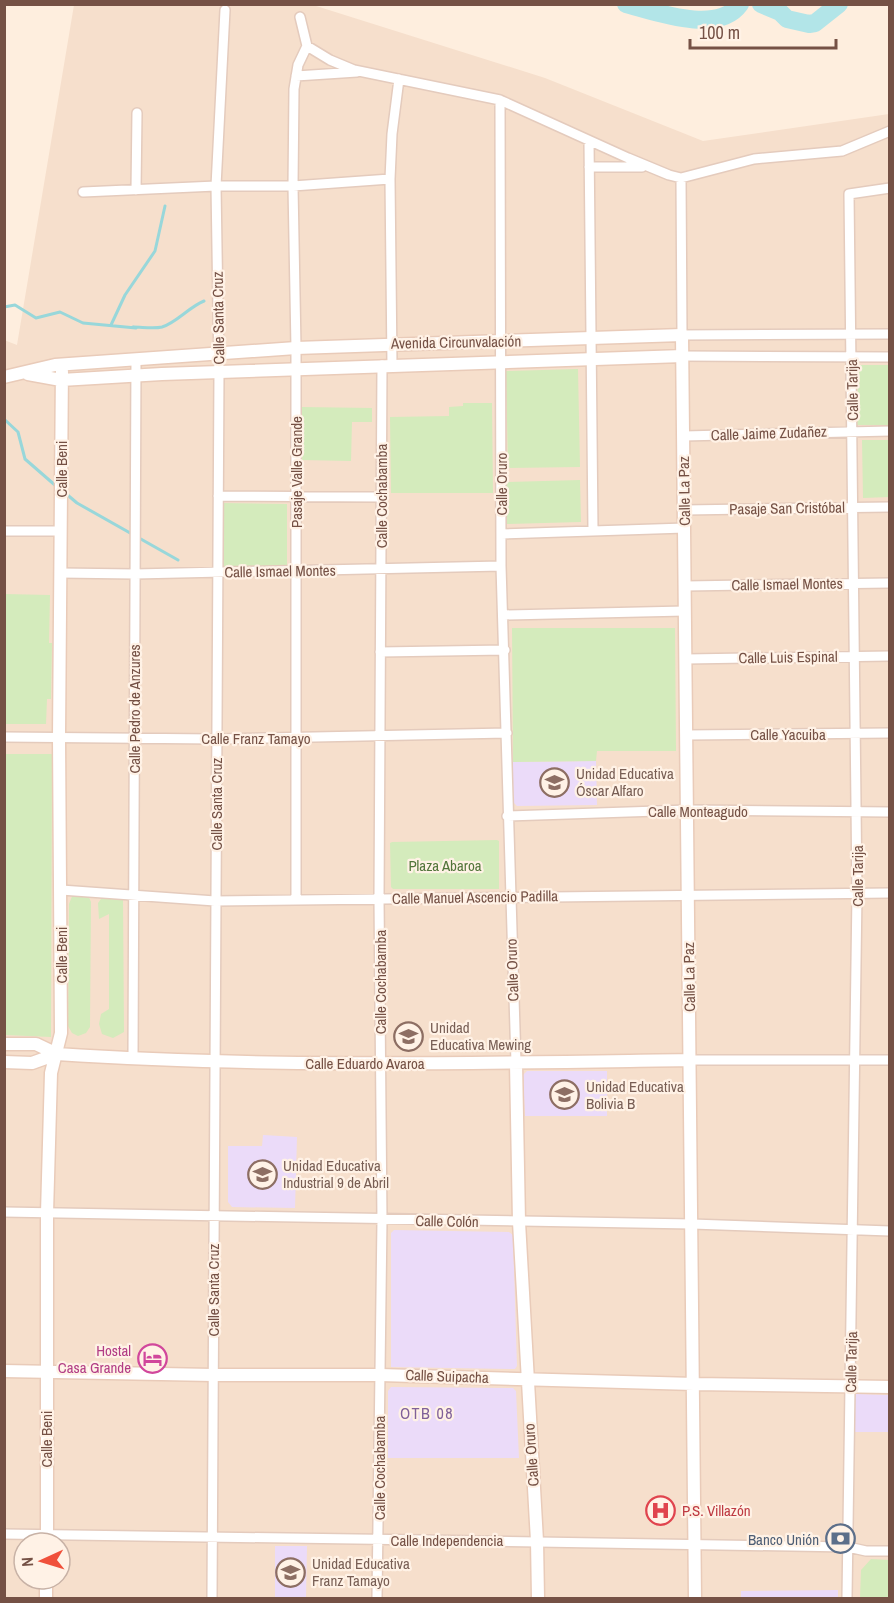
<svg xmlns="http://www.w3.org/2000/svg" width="894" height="1603" font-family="'Archivo Narrow',sans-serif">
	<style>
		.residential { fill: #f6dfcc; fill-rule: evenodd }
		.education { fill: #ebdbf9 }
		.green { fill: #d4ebbc }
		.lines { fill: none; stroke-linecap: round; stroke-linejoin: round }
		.stream { stroke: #98d7da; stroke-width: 3 }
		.river { stroke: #b2e5e8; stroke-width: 18 }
		.street-casing { stroke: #e4cbbd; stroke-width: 12 }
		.secondary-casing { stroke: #e9cbb9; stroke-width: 15 }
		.street { stroke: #fff; stroke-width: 9 }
		.secondary { stroke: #fff; stroke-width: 12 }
		.labels { text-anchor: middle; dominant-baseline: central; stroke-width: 4.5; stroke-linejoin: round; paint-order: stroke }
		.street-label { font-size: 15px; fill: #755145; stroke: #fff2e6 }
		.education-label { font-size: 15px; fill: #785e54; stroke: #fff2e6; text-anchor: start }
		.park-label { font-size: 15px; fill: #52753a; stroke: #fff2e6 }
		.hotel-label { font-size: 15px; fill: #b23c85; stroke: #fff2e6; text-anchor: end }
		.health-label { font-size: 15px; fill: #be3a42; stroke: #fff2e6; text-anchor: start }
		.service-label { font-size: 15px; fill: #4e5e75; stroke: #fff2e6; text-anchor: end }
		.neighbourhood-label { font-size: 16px; letter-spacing: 1.5px; fill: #806099; stroke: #fff2e6 }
	</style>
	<rect width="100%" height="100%" fill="#feeede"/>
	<!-- residential -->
	<path class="residential" d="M 74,5 L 313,5 L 545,78 L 703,141 L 889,114 L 889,1598 L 5,1598 L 4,340 L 17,345 ZM 24,1543 L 60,1543 L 60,1579 L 24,1579 Z"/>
	<!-- education -->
	<path class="education" d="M 596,761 L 597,805 L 517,806 L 513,802 L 513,762 Z
		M 527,1071 L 607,1071 L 607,1116 L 525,1116 L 523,1075 Z
		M 263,1135 L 297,1137 L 295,1208 L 232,1207 L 228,1202 L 228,1146 L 262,1146 Z
		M 394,1230 L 509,1232 L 513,1235 L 517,1366 L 515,1369 L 391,1367 L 391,1233 Z
		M 391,1387 L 513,1388 L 516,1391 L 519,1458 L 388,1458 L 388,1391 Z
		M 855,1394 L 889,1395 L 889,1432 L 855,1432 Z
		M 275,1546 L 307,1546 L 306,1598 L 275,1598 Z
		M 838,1590 L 838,1598 L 741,1598 L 741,1591 Z"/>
	<!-- green -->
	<path class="green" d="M 858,365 L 889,365 L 889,425 L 857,425 Z
		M 578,369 L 580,467 L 508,468 L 506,371 Z
		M 463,403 L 492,403 L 493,493 L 391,493 L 390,417 L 449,416 L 449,407 L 463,406 Z
		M 302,407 L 372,408 L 372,422 L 352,422 L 351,461 L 301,460 Z
		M 862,440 L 889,440 L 889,497 L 863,498 Z
		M 580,480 L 581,522 L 507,524 L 505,482 Z
		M 222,503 L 287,504 L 287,566 L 222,566 Z
		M 5,594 L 50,595 L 49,643 L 52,643 L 51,699 L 47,699 L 46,724 L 5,724 Z
		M 512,628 L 675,628 L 676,751 L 597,751 L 596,761 L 513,762 Z
		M 5,754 L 52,754 L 51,1037 L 5,1035 Z
		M 497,840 L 499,841 L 499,889 L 393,889 L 391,887 L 390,843 L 392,842 Z
		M 73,894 L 88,895 L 91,902 L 90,1027 L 86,1033 L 78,1036 L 72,1033 L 68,1026 L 69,904 Z
		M 104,895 L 123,898 L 124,1032 L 113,1038 L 102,1034 L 99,1024 L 101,1014 L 109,1009 L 109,914 L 99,919 L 98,903 Z
		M 871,1559 L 889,1560 L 889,1598 L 860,1598 L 861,1570 Z"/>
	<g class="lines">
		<!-- stream -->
		<path class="stream" d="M 4,307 L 15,305 L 36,318 L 60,312 L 83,323 L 136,328 L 133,327 C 142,327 154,329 162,327 C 176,323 189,307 204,301
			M 111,325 L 125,295 L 155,251 L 165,206
			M 4,419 L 18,432 L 25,459 L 56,486
			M 64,492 L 77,503 L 178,560"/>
		<!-- river -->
		<path class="river" d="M 626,4 C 656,12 718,35 740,4
			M 761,4 L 780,12 L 787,19 L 809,24 L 815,23 L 839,4"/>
		<defs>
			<path id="street" d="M 300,17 L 307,46 L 330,60 L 354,70 L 500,100 L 628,158 L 669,175 L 681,178 L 754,159 L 842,151 L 890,131
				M 296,76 L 357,72
				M 500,100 L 501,566 L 516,1063
				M 589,141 L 593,530
				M 589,167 L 642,167
				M 681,178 L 682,335 L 890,334
				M 136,190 L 137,113
				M 83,192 L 216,186 L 293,186 L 390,179
				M 683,356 L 890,357
				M 392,365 L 390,179 L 392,134 L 399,79
				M 684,436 L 890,431
				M 218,496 L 381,497
				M 685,510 L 890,507
				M 4,531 L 60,531
				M 501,534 L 685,528
				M 60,573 L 135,574 L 501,566
				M 685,586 L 890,583
				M 504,615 L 685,611
				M 380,652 L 505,650
				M 686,659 L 890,656
				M 687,735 L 890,733
				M 4,737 L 216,739 L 507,733
				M 507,816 L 688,810 L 890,812
				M 61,890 L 215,901 L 890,893
				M 296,900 L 296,348 L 293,186 L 294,89 L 298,65 L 307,46
				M 133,1058 L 136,360
				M 690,1060 L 890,1060
				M 4,1212 L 692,1224 L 890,1231
				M 4,1534 C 286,1536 566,1544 848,1547 L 866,1551 L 890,1551
				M 212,1598 L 219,372 L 216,186 L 225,10
				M 377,1598 L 382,1220 L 379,898 L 382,365
				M 847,1598 L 857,893 L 849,194 L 890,188"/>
			<path id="secondary" d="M 28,374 L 61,380 L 162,374 L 683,356
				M 4,377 L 55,365 L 296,348 L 682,335 L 695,1598
				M 4,1044 L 36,1044 L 57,1054 C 268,1068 479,1063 690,1060
				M 4,1062 L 32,1063 L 57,1054
				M 516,1063 L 519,1222 L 537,1541 L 538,1598
				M 4,1371 L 213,1375 L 380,1375 L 694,1384 L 890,1387
				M 47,1543 L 47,1213 L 51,1073 L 61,1033 L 59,737 L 62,365
				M 46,1598 L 46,1579"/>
		</defs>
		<!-- street casing -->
		<use href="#street" class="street-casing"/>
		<!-- secondary casing -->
		<use href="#secondary" class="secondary-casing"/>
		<!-- street -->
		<use href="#street" class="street"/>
		<!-- secondary -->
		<use href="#secondary" class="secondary"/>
	</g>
	<!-- icons -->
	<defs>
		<symbol id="school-ring" viewBox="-11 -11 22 22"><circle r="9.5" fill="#fff2e6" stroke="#8d6e63" stroke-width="1.5"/><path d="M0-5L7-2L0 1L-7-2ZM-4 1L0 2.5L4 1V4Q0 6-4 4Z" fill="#8d6e63"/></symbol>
		<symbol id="hotel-ring" viewBox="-11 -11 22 22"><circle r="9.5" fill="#fff2e6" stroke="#d1479c" stroke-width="1.5"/><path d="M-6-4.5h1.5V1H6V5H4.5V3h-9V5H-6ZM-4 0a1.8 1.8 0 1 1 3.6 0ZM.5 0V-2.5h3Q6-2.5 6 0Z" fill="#d1479c"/></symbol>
		<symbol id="hospital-ring" viewBox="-11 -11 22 22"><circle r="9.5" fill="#fff2e6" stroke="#e0444e" stroke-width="1.5"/><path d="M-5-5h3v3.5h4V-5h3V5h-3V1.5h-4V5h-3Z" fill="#e0444e"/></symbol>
		<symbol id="bank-ring" viewBox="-11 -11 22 22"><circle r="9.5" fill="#fff2e6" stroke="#5c6f8a" stroke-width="1.5"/><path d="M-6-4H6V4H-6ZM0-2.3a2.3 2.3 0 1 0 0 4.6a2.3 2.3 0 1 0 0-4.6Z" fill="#5c6f8a"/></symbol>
	</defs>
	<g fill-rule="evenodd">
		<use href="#school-ring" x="538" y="766" width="33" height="33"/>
		<use href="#school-ring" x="392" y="1020" width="33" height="33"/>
		<use href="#school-ring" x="548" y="1078" width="33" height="33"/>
		<use href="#school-ring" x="246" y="1158" width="33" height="33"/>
		<use href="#hotel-ring" x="136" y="1342" width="33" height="33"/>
		<use href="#hospital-ring" x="644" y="1494" width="33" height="33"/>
		<use href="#bank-ring" x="824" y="1522" width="33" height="33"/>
		<use href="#school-ring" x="274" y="1556" width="33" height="33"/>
	</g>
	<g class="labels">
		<!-- street labels -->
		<g class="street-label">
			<text transform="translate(218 318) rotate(-91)">Calle Santa Cruz</text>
			<text transform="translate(456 342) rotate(-1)">Avenida Circunvalación</text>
			<text transform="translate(852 390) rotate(-91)">Calle Tarija</text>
			<text transform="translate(769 433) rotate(-2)">Calle Jaime Zudañez</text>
			<text transform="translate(61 469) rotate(-90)">Calle Beni</text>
			<text transform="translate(296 472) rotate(-90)">Pasaje Valle Grande</text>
			<text transform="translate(501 484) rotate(-90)">Calle Oruro</text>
			<text transform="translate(684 491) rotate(-91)">Calle La Paz</text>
			<text transform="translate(381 496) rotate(-90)">Calle Cochabamba</text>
			<text transform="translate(787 508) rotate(-1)">Pasaje San Cristóbal</text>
			<text transform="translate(280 571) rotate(-1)">Calle Ismael Montes</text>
			<text transform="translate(787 584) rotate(-1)">Calle Ismael Montes</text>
			<text transform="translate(788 657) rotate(-1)">Calle Luis Espinal</text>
			<text transform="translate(134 709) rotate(-90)">Calle Pedro de Anzures</text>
			<text x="788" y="734">Calle Yacuiba</text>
			<text x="256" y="738">Calle Franz Tamayo</text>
			<text transform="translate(216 804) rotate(-90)">Calle Santa Cruz</text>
			<text x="698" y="811">Calle Monteagudo</text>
			<text transform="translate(857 876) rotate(-90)">Calle Tarija</text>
			<text transform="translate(475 897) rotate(-1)">Calle Manuel Ascencio Padilla</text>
			<text transform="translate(61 955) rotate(-90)">Calle Beni</text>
			<text transform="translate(512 970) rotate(-92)">Calle Oruro</text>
			<text transform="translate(689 977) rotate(-91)">Calle La Paz</text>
			<text transform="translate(380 982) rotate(-90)">Calle Cochabamba</text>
			<text x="365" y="1063">Calle Eduardo Avaroa</text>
			<text transform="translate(447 1221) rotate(1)">Calle Colón</text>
			<text transform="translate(213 1290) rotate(-90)">Calle Santa Cruz</text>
			<text transform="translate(851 1362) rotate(-89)">Calle Tarija</text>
			<text transform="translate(447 1376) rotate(2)">Calle Suipacha</text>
			<text transform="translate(46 1439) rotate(-90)">Calle Beni</text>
			<text transform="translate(531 1455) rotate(-94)">Calle Oruro</text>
			<text transform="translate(379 1468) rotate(-90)">Calle Cochabamba</text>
			<text x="447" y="1540">Calle Independencia</text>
		</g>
		<!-- education labels -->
		<g class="education-label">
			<text x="576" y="773">Unidad Educativa<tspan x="576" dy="17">Óscar Alfaro</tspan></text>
			<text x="430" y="1027">Unidad<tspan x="430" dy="17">Educativa Mewing</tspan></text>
			<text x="586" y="1086">Unidad Educativa<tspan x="586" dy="17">Bolivia B</tspan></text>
			<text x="283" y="1165">Unidad Educativa<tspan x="283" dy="17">Industrial 9 de Abril</tspan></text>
			<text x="312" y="1563">Unidad Educativa<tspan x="312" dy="17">Franz Tamayo</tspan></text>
		</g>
		<!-- park labels -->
		<g class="park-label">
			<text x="445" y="865">Plaza Abaroa</text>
		</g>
		<!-- hotel labels -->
		<g class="hotel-label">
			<text x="131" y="1350">Hostal<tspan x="131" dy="17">Casa Grande</tspan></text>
		</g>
		<!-- health labels -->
		<g class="health-label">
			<text x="682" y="1510">P.S. Villazón</text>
		</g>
		<!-- service labels -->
		<g class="service-label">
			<text x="819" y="1539">Banco Unión</text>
		</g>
		<!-- neighbourhood labels -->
		<g class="neighbourhood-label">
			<text x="427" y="1413">OTB 08</text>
		</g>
	</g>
	<!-- border -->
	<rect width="894" height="1603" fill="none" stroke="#755145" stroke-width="12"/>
	<!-- north arrow -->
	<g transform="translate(42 1561) rotate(266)"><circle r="28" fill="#fff2e6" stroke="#c8b2a6" stroke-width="1.5"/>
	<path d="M0-4.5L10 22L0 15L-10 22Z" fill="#f0503a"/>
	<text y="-9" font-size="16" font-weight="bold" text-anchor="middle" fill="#755145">N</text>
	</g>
	<!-- scale -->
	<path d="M690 39v9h146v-9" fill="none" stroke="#755145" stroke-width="3"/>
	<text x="699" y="39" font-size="18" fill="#755145" stroke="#fff2e6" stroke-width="4.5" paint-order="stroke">100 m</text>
</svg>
